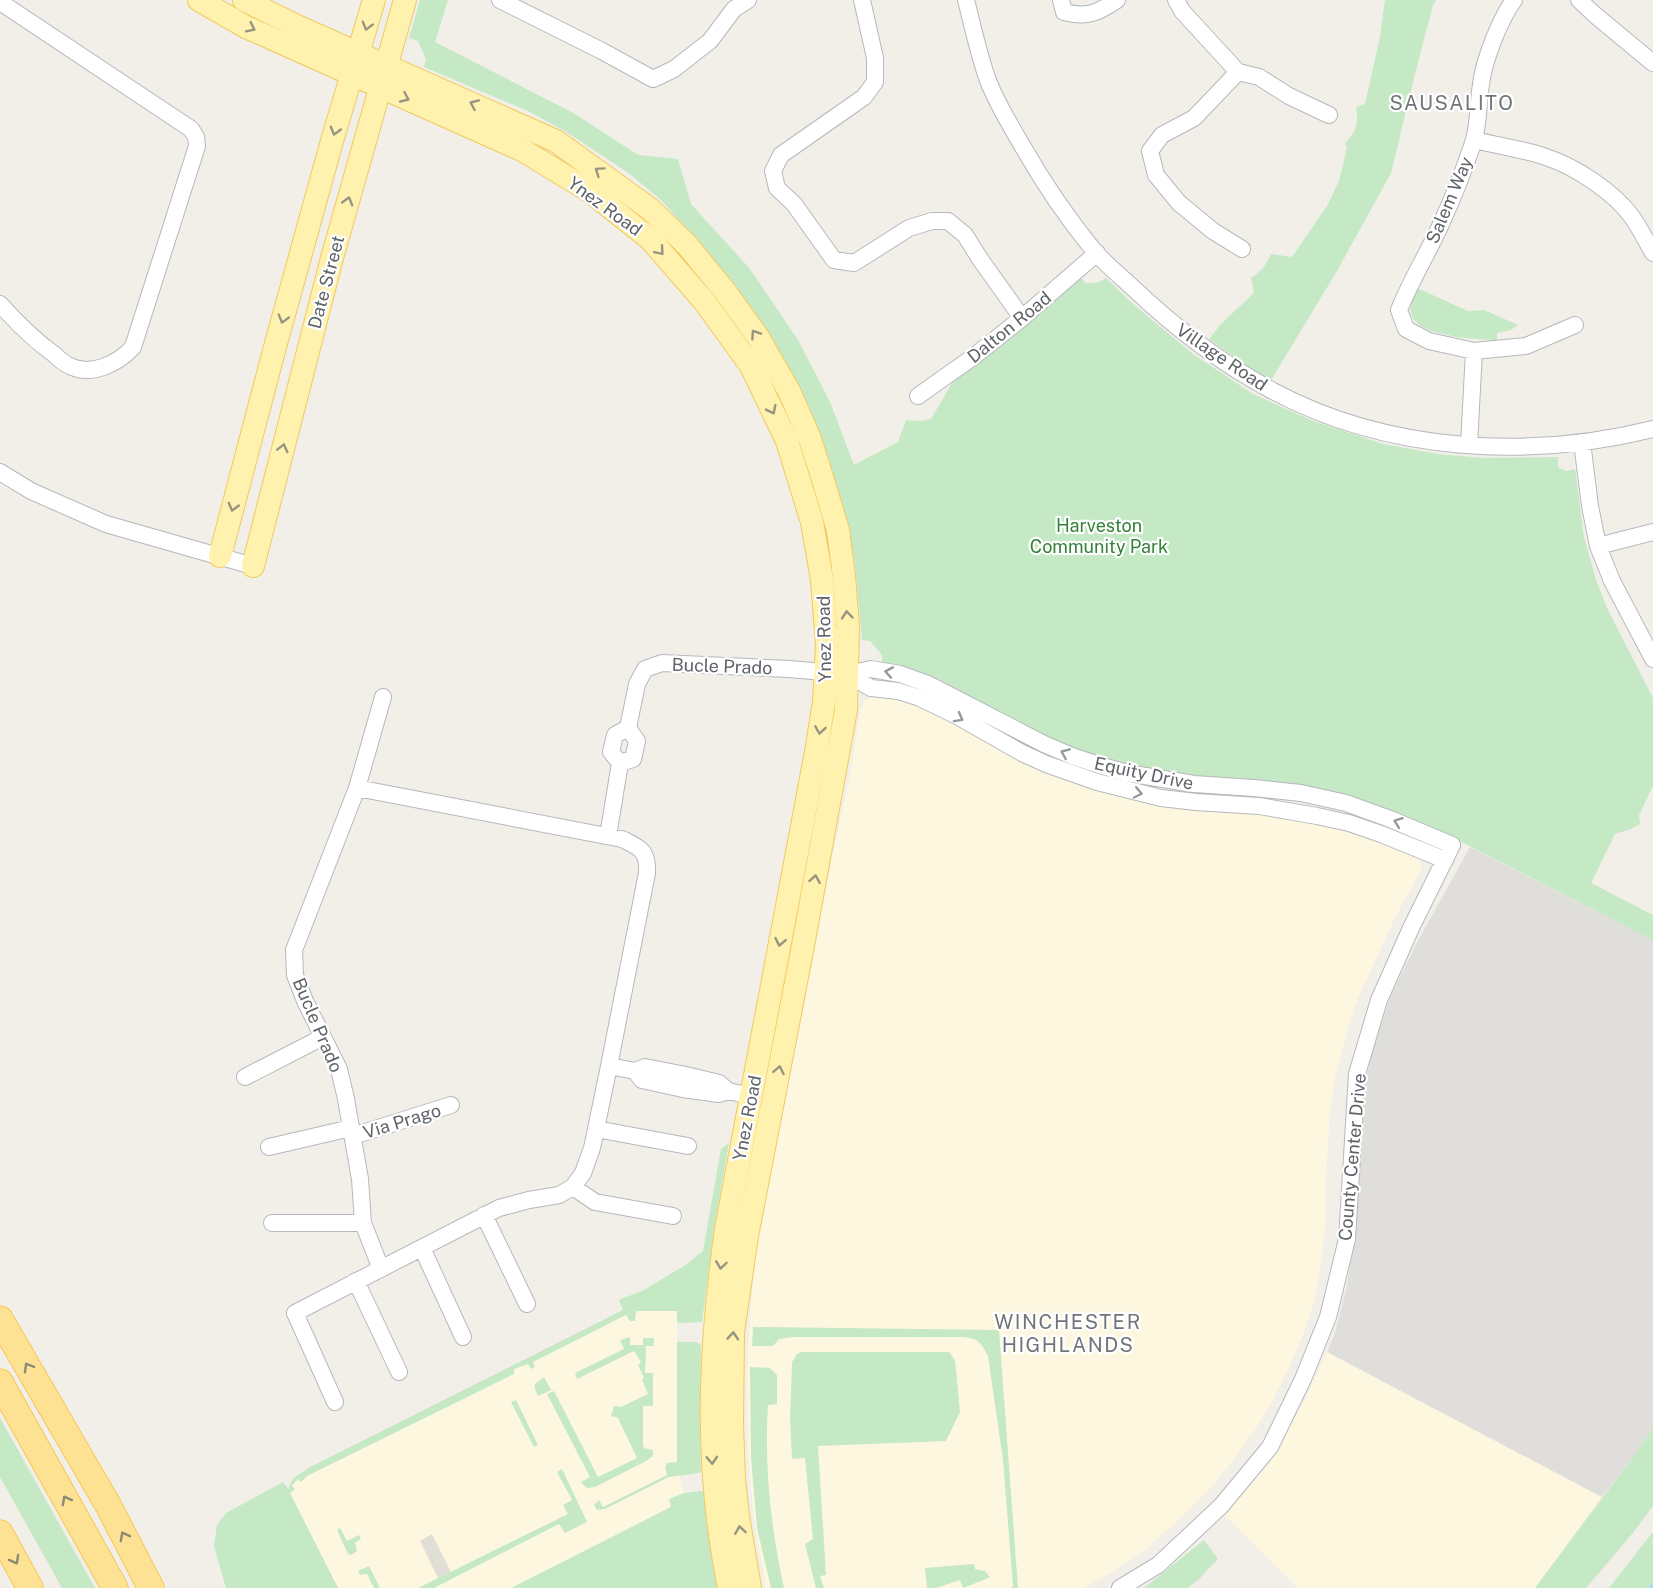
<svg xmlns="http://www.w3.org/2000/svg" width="1653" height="1588" font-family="'Public Sans',sans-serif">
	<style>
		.commercial { fill: #fef7e0 }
		.industrial { fill: #e0deda }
		.education { fill: #e1ded6 }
		.green { fill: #c5e8c5 }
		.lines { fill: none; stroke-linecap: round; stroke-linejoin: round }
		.stream { stroke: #aadaff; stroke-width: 4 }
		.minor-casing { stroke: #b5b8bc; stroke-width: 18 }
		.major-casing { stroke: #f2c960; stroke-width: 24 }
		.highway-casing { stroke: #f9ab00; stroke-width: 27 }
		.minor { stroke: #fff; stroke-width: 16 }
		.major { stroke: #fff2af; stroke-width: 22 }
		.highway { stroke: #fde293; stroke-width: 26 }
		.oneway { stroke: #979581 }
		.oneway2 { stroke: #979a9d }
		.oneway3 { stroke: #8e8975 }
		.labels { text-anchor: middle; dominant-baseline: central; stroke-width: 4.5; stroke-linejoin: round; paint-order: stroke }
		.street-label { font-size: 18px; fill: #5f6368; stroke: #fff }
		.park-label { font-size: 18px; fill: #348238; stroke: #fff }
		.neighbourhood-label { font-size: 20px; letter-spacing: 1.5px; fill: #70757a; stroke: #fff }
	</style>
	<rect width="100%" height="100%" fill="#f1efe8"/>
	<!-- commercial -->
	<path class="commercial" d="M 880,693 L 931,709 L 1005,751 L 1237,811 L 1329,823 L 1417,854 L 1420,861 L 1421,870 L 1395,917 L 1355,1005 L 1336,1072 L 1330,1110 L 1326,1175 L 1326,1216 L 1320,1268 L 1313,1305 L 1302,1337 L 1289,1367 L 1272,1402 L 1256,1428 L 1231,1463 L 1207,1492 L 1175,1523 L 1146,1549 L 1114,1571 L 1083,1588 L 766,1588 L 755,1527 L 748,1456 L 747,1369 L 756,1232 L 786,1098 L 832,857 L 849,782 L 860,711 L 865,700 Z
		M 679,1284 L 677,1330 L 677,1417 L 679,1475 L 684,1493 L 683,1500 L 524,1588 L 338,1588 L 288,1489 L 293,1478 L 310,1467 Z
		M 1327,1352 L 1601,1497 L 1535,1588 L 1299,1588 L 1224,1515 L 1252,1483 L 1280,1443 L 1302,1405 Z"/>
	<!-- industrial -->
	<path class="industrial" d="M 1470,847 L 1653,940 L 1653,1427 L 1636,1453 L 1602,1497 L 1327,1352 L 1335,1333 L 1347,1286 L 1354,1235 L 1361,1103 L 1372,1052 L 1390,998 L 1415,946 Z"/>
	<!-- education -->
	<path class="education" d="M 432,1534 L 451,1572 L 438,1578 L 420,1541 Z"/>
	<!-- green -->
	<path class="green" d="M 420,0 L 448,0 L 435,42 L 575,114 L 638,155 L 678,159 L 691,204 L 750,269 L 798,340 L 830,402 L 854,465 L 898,442 L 906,420 L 921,421 L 931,419 L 952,383 L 964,371 L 1016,334 L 1081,277 L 1085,283 C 1094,283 1099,283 1106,278 L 1134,305 L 1193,354 L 1253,394 L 1313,421 L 1383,444 L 1438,454 L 1483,458 L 1558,457 L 1558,467 L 1566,471 L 1575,469 L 1584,537 L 1596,580 L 1607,608 L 1653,698 L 1653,786 L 1639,815 L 1640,824 L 1631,829 L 1615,834 L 1591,883 L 1653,915 L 1653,940 L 1448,835 L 1365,803 L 1148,772 L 1073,750 L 1011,720 L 939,679 L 916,671 L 882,664 L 882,655 L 870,641 L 862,640 L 855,563 L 844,511 L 828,455 L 809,406 L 791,372 L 741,294 L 716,262 L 661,200 L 630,174 L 565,131 L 528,111 L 424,67 L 426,59 L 418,41 L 409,38 Z
		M 1385,0 L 1436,0 L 1433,5 L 1416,70 L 1391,173 L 1337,271 L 1271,380 L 1254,371 L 1209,339 L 1221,324 L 1254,293 L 1251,278 C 1261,272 1266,265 1271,254 L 1292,257 L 1327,206 L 1339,181 L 1347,148 L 1345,143 C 1357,131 1359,123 1356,107 L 1365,104 L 1380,37 Z
		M 1417,288 L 1468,311 L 1484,310 L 1518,325 L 1511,330 L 1497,333 L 1497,340 C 1478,340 1419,336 1412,316 C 1408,307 1413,297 1417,288 Z
		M 729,1143 L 714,1228 L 702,1322 L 677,1323 L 677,1311 L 636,1311 L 635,1321 L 630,1321 L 626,1315 L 533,1362 L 535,1367 L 531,1369 L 528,1364 L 514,1369 L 514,1374 L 307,1476 L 301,1482 L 298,1479 L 292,1486 L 295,1489 L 290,1493 L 338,1588 L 226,1588 L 214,1546 L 217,1525 L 226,1513 L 283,1482 L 288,1489 L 293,1478 L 310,1467 L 623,1310 L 619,1300 L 644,1290 L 687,1264 L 703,1251 L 721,1149 Z
		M 753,1327 L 999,1330 L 1018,1588 L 1011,1588 L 1013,1586 L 1003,1460 L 988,1356 C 981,1342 978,1338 962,1337 L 794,1337 L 779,1339 L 773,1346 L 752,1346 Z
		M 630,1337 L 630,1345 L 643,1345 L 643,1338 L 654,1338 L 654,1346 L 646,1346 L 645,1373 L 653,1373 L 653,1406 L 643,1406 L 643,1445 L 644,1448 L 653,1450 L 653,1456 L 646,1461 L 595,1487 L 587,1488 L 581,1482 L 590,1477 L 547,1394 L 554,1391 L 598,1477 L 637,1458 L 618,1418 L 611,1416 L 614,1406 L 621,1407 L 648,1394 L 642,1380 L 644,1378 L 638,1365 L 641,1362 L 634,1351 L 577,1379 L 575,1373 L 624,1349 L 620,1340 Z
		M 677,1342 L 696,1342 L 701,1345 L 700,1434 L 701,1472 L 699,1473 L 669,1477 L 605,1509 L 597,1510 L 594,1505 L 599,1500 L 603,1507 L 667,1475 L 665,1468 L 667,1463 L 677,1462 Z
		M 802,1352 L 949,1352 L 955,1360 L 960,1412 L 946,1441 L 818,1446 L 826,1575 L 820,1576 L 824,1588 L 816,1588 L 805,1544 L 813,1539 L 805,1458 L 792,1459 L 790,1418 L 792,1362 L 797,1354 Z
		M 750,1367 L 770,1368 L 777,1375 L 777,1404 L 768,1405 C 764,1466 771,1529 784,1588 L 771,1588 L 757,1528 L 751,1456 Z
		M 544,1377 L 551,1390 L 538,1396 L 535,1389 L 535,1384 Z
		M 516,1400 L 538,1445 L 534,1447 L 511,1402 Z
		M 0,1418 L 95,1588 L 62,1588 L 0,1477 Z
		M 1653,1427 L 1653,1506 L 1632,1534 L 1586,1588 L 1535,1588 L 1636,1453 Z
		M 562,1469 L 587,1522 L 565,1533 L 559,1524 L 434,1588 L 418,1588 L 568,1514 L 563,1505 L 572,1500 L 557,1472 Z
		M 701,1491 L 704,1493 L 719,1588 L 511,1588 L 671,1507 L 669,1499 L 684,1493 Z
		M 340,1528 L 347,1541 L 359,1535 L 361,1539 L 355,1543 L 357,1551 L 351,1555 L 348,1554 L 337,1530 Z
		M 1653,1532 L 1653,1588 L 1609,1588 L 1652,1533 Z
		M 1204,1540 L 1218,1559 L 1197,1581 L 1187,1588 L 1144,1588 Z
		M 974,1564 L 975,1569 L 985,1571 L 990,1577 L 986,1579 L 963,1588 L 960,1580 L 936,1588 L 926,1588 L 927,1587 L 925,1568 Z
		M 369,1566 L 380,1588 L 374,1588 L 367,1574 L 360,1575 L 358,1571 Z"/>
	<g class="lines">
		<!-- stream -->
		<path class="stream" d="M 1651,1588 L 1653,1586"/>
		<defs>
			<path id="minor" d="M 500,0 L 602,51 L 653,79 L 674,69 L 710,41 L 734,9 L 748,0
				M 862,0 L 875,58 L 875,82 L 864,97 L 781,155 L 773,171 L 777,188 L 794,204 L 834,260 L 854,263 L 909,228 L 932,221 L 948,221 L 965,235 L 980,259 L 1022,318
				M 966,0 C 973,27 979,57 989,83 C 998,105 1011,127 1023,147 C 1044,184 1068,219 1095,252 C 1106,264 1119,275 1131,286 C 1174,327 1220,363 1273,391 C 1387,452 1529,460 1653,429
				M 1061,0 L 1064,12 C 1087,18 1098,13 1117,0
				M 1176,0 L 1182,11 L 1238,72 L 1259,77 L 1289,96 L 1329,115
				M 1514,0 C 1500,19 1484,60 1481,84 C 1478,103 1479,125 1473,143 C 1464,170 1453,198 1441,224 C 1428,253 1411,280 1399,310 L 1406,329 L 1429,341 L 1474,351 L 1526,346 L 1575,325
				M 1579,0 L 1595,15 L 1653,63
				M 0,2 L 191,129 L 196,137 L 197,146 L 133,347 C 119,363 91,377 70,366 C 65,364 59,359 55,355 C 34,340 17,323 0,304
				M 1238,72 L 1194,118 L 1162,135 L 1150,151 L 1156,175 L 1179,203 L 1213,231 L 1242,249
				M 1475,140 C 1498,146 1523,149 1546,157 C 1576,167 1614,192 1632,217 C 1640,228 1646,241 1653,253
				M 918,396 L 973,357 L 1022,318 L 1097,253
				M 1582,442 L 1590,506 L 1598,546 L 1612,581 L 1653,659
				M 1469,445 L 1474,351
				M 0,472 L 31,491 L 106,524 L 253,566
				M 1598,546 L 1653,532
				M 847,674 L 871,688 L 898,691 L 920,698 L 957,716 L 1022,753 L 1046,764 L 1097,782 L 1161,798 L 1196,802 L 1259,806 L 1317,816 L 1349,823 L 1381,834 L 1445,860
				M 620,763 L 611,752 L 615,735 L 628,728
				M 357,788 L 622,839 C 640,848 648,850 647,873 L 609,1066
				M 608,836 L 620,763 L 633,759 L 637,741 L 628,728 L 637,684 L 645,669 L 662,663 L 789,669 L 847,674 L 871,669 L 900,674 L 928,684 L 1044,744 L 1072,756 L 1099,765 L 1127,773 L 1194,784 L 1254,788 L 1301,793 L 1346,803 L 1390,819 L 1452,845 L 1411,928 L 1379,1000 L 1357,1074 L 1347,1239 L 1328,1317 L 1303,1379 L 1270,1447 L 1221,1506 L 1158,1565 L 1120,1588
				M 635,1071 L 642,1080 L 683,1089 L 719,1094 L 728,1091 L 751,1096
				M 245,1077 L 323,1037
				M 596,1129 L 688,1146
				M 353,1136 L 451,1105
				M 269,1147 L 351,1128
				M 573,1187 L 595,1202 L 673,1216
				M 484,1215 L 527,1304
				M 272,1223 L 363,1223
				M 422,1248 L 463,1337
				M 381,1269 L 363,1223 L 360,1179 L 346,1099 L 339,1069 L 305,1001 L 295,975 L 294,950 L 357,788 L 383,697
				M 356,1281 L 399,1372
				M 335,1402 L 295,1313 L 499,1208 L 529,1200 L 559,1195 L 573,1187 L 583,1173 L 592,1148 L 609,1066 L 635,1071 L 645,1067 L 686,1075 L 719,1083 L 728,1091"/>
			<path id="major" d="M 199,0 L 246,27 L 524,151 L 591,192 L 650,239 L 704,301 L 751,366 L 787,441 L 812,522 L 822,580 L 827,645 L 824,702 L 816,752 L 726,1229 C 709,1352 704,1465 729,1588
				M 244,0 L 299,27 L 556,141 L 650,209 L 687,245 L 724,290 L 758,337 L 789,391 L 810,439 L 823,480 L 838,530 L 844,576 L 848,626 L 846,710 L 802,951 L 747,1236 L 733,1332 L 732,1424 L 734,1480 L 738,1516 L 750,1588
				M 220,556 L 275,347 L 332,141 L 374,0
				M 253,566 L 332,258 L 405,0"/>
			<path id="highway" d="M 0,1319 L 108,1505 L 151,1588
				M 0,1382 L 115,1588
				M 0,1533 L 30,1588"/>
		</defs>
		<!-- minor casing -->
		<use href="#minor" class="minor-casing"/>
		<!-- major casing -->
		<use href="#major" class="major-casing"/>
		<!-- highway casing -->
		<use href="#highway" class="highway-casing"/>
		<!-- minor -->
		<use href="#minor" class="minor"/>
		<!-- major -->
		<use href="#major" class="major"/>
		<!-- highway -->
		<use href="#highway" class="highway"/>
	</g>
	<!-- one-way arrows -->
	<defs><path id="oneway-chevron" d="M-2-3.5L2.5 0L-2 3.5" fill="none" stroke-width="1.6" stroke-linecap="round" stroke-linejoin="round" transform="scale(1.5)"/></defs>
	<g class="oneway">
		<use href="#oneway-chevron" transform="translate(367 26) rotate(106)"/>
		<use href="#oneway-chevron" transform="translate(251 28) rotate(26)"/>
		<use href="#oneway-chevron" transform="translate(405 98) rotate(24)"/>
		<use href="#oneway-chevron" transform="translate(474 104) rotate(-156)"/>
		<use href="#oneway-chevron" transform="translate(335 131) rotate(106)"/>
		<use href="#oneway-chevron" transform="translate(599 171) rotate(-145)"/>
		<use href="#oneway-chevron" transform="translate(348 201) rotate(-74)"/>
		<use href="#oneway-chevron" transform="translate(660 251) rotate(49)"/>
		<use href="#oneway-chevron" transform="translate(283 319) rotate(106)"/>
		<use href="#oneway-chevron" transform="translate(755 334) rotate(-124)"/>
		<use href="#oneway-chevron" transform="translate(772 410) rotate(64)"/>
		<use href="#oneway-chevron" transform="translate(283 448) rotate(-76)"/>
		<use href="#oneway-chevron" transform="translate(233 507) rotate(105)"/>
		<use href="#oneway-chevron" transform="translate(847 615) rotate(-95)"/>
		<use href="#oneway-chevron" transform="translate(820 730) rotate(99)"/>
		<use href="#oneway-chevron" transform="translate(815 879) rotate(-80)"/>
		<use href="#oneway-chevron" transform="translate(780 942) rotate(101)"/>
		<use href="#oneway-chevron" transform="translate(779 1070) rotate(-79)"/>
		<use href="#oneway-chevron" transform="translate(721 1265) rotate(98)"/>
		<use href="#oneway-chevron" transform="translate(733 1336) rotate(-86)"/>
		<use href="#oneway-chevron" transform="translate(712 1460) rotate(87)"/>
		<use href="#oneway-chevron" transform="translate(740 1530) rotate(-99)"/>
	</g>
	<g class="oneway2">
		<use href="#oneway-chevron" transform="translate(889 672) rotate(-170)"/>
		<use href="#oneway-chevron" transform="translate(959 718) rotate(29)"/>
		<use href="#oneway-chevron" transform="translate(1065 753) rotate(-157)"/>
		<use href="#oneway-chevron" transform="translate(1138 793) rotate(12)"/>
		<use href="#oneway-chevron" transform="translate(1398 822) rotate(-159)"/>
	</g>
	<g class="oneway3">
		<use href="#oneway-chevron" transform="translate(28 1367) rotate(-120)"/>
		<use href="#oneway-chevron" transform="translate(66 1500) rotate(-119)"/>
		<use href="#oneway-chevron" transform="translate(124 1536) rotate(-118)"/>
		<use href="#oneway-chevron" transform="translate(15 1560) rotate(61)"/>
	</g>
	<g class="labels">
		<!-- street labels -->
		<g class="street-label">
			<text transform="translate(1449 200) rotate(-67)">Salem Way</text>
			<text transform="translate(605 206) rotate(36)">Ynez Road</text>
			<text transform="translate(326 282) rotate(-75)">Date Street</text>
			<text transform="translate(1009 327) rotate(-39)">Dalton Road</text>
			<text transform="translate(1222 357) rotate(34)">Village Road</text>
			<text transform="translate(824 639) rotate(-91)">Ynez Road</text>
			<text transform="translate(722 666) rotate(2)">Bucle Prado</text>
			<text transform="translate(1144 773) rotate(12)">Equity Drive</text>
			<text transform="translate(318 1025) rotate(67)">Bucle Prado</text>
			<text transform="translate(747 1118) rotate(-79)">Ynez Road</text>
			<text transform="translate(402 1121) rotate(-17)">Via Prago</text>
			<text transform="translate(1352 1157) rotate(-85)">County Center Drive</text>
		</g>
		<!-- park labels -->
		<g class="park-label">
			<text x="1099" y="525">Harveston<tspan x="1099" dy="21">Community Park</tspan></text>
		</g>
		<!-- neighbourhood labels -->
		<g class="neighbourhood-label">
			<text x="1452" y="103">SAUSALITO</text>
			<text x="1068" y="1322">WINCHESTER<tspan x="1068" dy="23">HIGHLANDS</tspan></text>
		</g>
	</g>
</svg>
